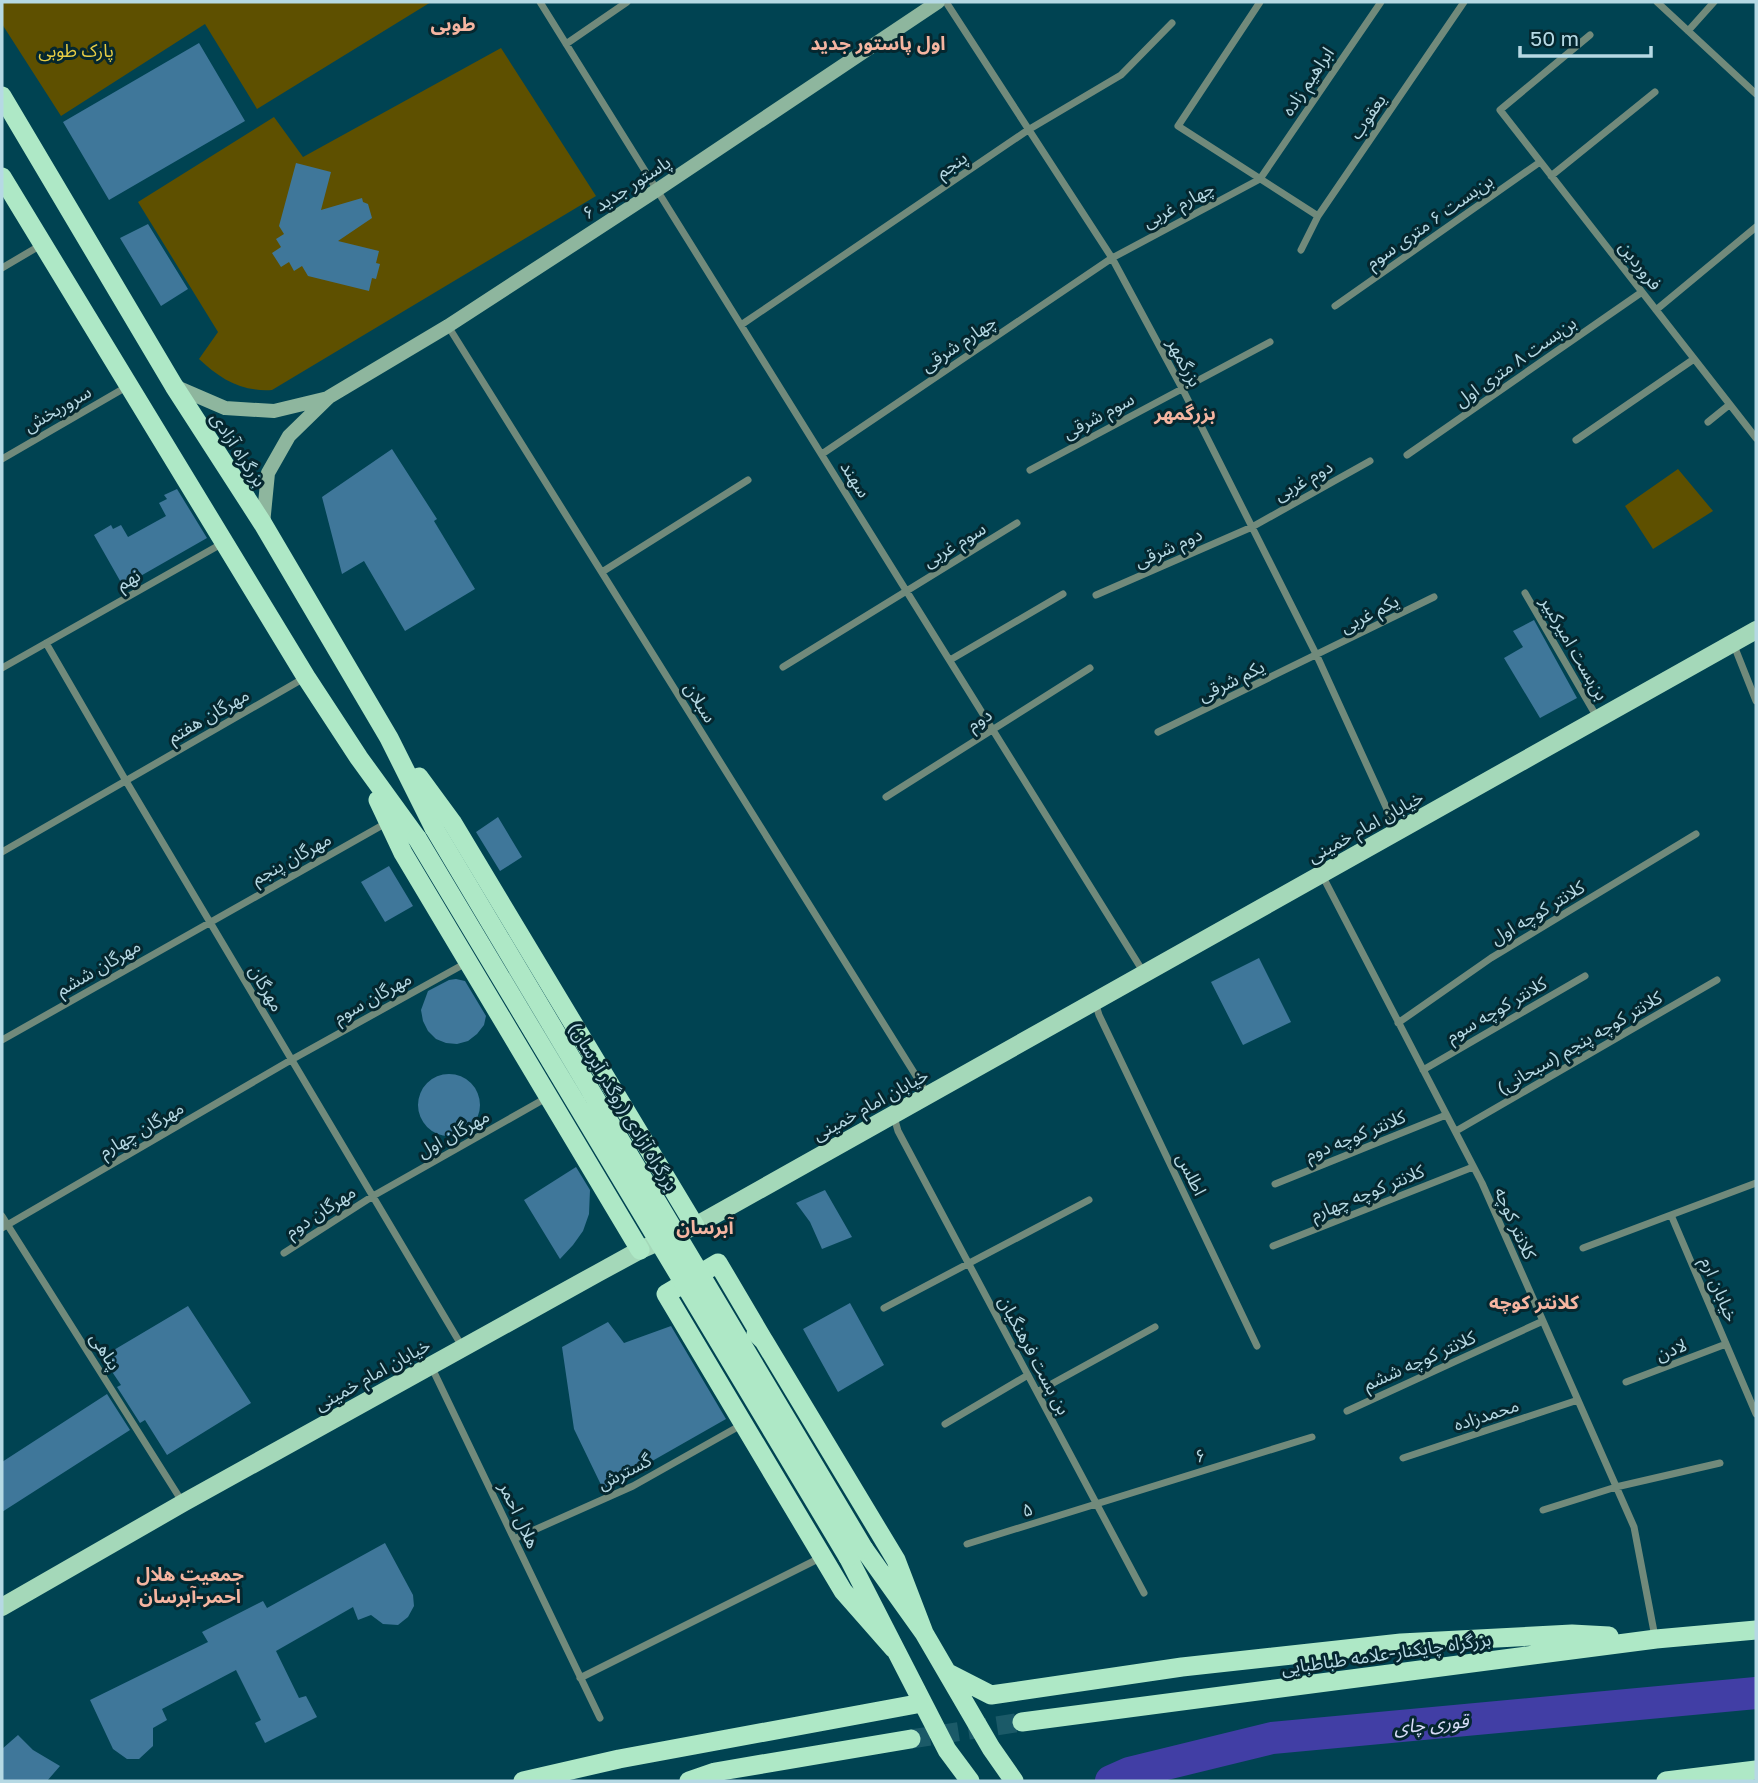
<svg xmlns="http://www.w3.org/2000/svg" width="1758" height="1783" font-family="'Golos Text','Noto Sans Arabic',sans-serif">
	<style>
		.green { fill: #5e5000 }
		.lines { fill: none; stroke-linecap: round; stroke-linejoin: round }
		.river { stroke: #413ea5; stroke-width: 32 }
		.building { fill: #3f779a }
		.trunk-tunnel { stroke: #1b5a68; stroke-width: 19; stroke-dasharray: 19 10; stroke-linecap: butt }
		.minor { stroke: #718a7b; stroke-width: 7 }
		.secondary { stroke: #8eb69e; stroke-width: 14 }
		.primary { stroke: #a4d8b9; stroke-width: 18 }
		.trunk { stroke: #aee8c6; stroke-width: 19 }
		.trunk-bridge { stroke: #aee8c6; stroke-width: 19 }
		.labels { text-anchor: middle; dominant-baseline: central; stroke-width: 6; stroke-linejoin: round; paint-order: stroke }
		.park-label { font-size: 18px; fill: #e6cd45; stroke: #05272f }
		.street-label { font-size: 18px; fill: #b6d9e4; stroke: #05272f }
		.neighbourhood-label { font-size: 19px; font-weight: bold; fill: #f5b5a1; stroke: #05272f }
		.water-label { font-size: 19px; font-style: italic; fill: #d7dcf7; stroke: #05272f }
	</style>
	<rect width="100%" height="100%" fill="#004352"/>
	<!-- green -->
	<path class="green" d="M 2,2 L 431,2 L 257,109 L 205,24 L 61,116 L 2,24 Z
		M 501,48 L 596,196 L 272,390 C 242,392 220,379 199,359 L 218,332 L 138,202 L 274,117 L 303,157 Z
		M 1678,469 L 1713,511 L 1653,549 L 1625,506 Z"/>
	<g class="lines">
		<!-- river -->
		<path class="river" d="M 1111,1781 L 1129,1773 L 1272,1738 L 1756,1693"/>
	</g>
	<!-- building -->
	<path class="building" d="M 199,43 L 245,121 L 109,200 L 63,122 Z
		M 296,163 L 331,172 L 321,210 L 362,198 L 363,202 L 368,204 L 372,218 L 338,241 L 379,251 L 376,263 L 380,264 L 376,279 L 372,278 L 369,291 L 308,276 L 302,266 L 294,271 L 289,262 L 281,267 L 272,253 L 281,247 L 276,239 L 284,234 L 279,226 Z
		M 148,224 L 188,289 L 161,306 L 120,238 Z
		M 392,449 L 437,519 L 434,521 L 475,589 L 405,631 L 364,561 L 342,574 L 322,497 Z
		M 177,489 L 207,538 L 123,586 L 94,535 L 111,525 L 113,529 L 121,525 L 128,537 L 166,516 L 159,503 L 167,499 L 164,495 Z
		M 1534,620 L 1577,698 L 1540,718 L 1504,658 L 1523,647 L 1513,631 Z
		M 498,817 L 522,857 L 500,871 L 476,832 Z
		M 389,866 L 413,906 L 385,922 L 361,882 Z
		M 1259,958 L 1291,1022 L 1243,1045 L 1211,982 Z
		M 456,979 L 465,981 L 486,1016 L 484,1025 L 477,1034 L 468,1041 L 457,1044 L 446,1043 L 436,1039 L 428,1031 L 423,1021 L 421,1010 L 428,991 L 449,980 Z
		M418 1105a31 31 0 1 1 62 0a31 31 0 1 1-62 0Z
		M 576,1167 L 590,1190 L 589,1214 L 583,1231 L 573,1245 L 560,1259 L 524,1200 Z
		M 825,1190 L 852,1237 L 822,1249 L 810,1222 L 796,1203 Z
		M 850,1303 L 884,1365 L 838,1392 L 803,1329 Z
		M 188,1306 L 251,1403 L 167,1455 L 145,1420 L 140,1423 L 117,1387 L 121,1385 L 102,1357 Z
		M 608,1322 L 624,1343 L 671,1326 L 726,1419 L 603,1489 L 574,1429 L 562,1347 Z
		M 107,1394 L 130,1430 L 2,1512 L 2,1462 Z
		M 385,1543 L 413,1595 L 414,1606 L 408,1617 L 398,1625 L 383,1624 L 371,1615 L 358,1620 L 353,1607 L 276,1651 L 299,1698 L 306,1696 L 317,1717 L 265,1743 L 255,1723 L 261,1720 L 236,1670 L 162,1709 L 167,1720 L 153,1728 L 153,1746 L 139,1759 L 127,1759 L 113,1749 L 90,1700 L 208,1642 L 202,1632 L 263,1601 L 267,1608 Z
		M 18,1735 L 33,1750 L 60,1766 L 47,1781 L 2,1781 L 2,1749 Z"/>
	<g class="lines">
		<!-- trunk-tunnel -->
		<path class="trunk-tunnel" d="M 911,1739 L 1022,1722"/>
		<!-- minor -->
		<path class="minor" d="M 540,2 L 1144,973
			M 946,2 L 1112,258 L 1182,388 L 1317,656 L 1397,831
			M 1260,2 L 1178,126 L 1318,216
			M 1657,2 L 1756,94
			M 1688,31 L 1714,2
			M 1590,35 L 1500,110 L 1756,438
			M 566,44 L 627,2
			M 1551,176 L 1655,92
			M 1301,250 L 1318,216 L 1464,2
			M 2,268 L 41,245
			M 1335,306 L 1540,162
			M 1656,310 L 1756,227
			M 741,325 L 1028,130 L 1121,75 L 1172,23
			M 448,326 L 928,1095
			M 1708,422 L 1729,405
			M 1576,440 L 1694,359
			M 822,454 L 1112,258 L 1260,179 L 1381,2
			M 1407,455 L 1642,292
			M 2,459 L 128,386
			M 1030,470 L 1270,342
			M 602,572 L 748,480
			M 1525,593 L 1598,719
			M 1096,595 L 1252,527 L 1370,461
			M 46,643 L 126,781 L 463,1348
			M 1733,643 L 1756,701
			M 950,660 L 1063,594
			M 783,667 L 1017,523
			M 2,668 L 223,543
			M 1158,732 L 1434,597
			M 886,797 L 1090,668
			M 2,852 L 306,677
			M 1322,875 L 1482,1183 L 1634,1527 L 1655,1637
			M 1095,1002 L 1099,1015 L 1257,1346
			M 1398,1023 L 1491,958 L 1696,834
			M 2,1040 L 388,822
			M 1423,1070 L 1585,976
			M 894,1117 L 898,1131 L 1144,1593
			M 1456,1131 L 1717,980
			M 1275,1184 L 1446,1115
			M 1671,1215 L 1756,1414
			M 2,1216 L 183,1503
			M 2,1228 L 291,1060 L 466,963
			M 1273,1246 L 1473,1167
			M 1583,1248 L 1756,1183
			M 284,1253 L 373,1196 L 548,1097
			M 884,1308 L 1089,1200
			M 431,1366 L 600,1718
			M 1626,1382 L 1726,1344
			M 1037,1392 L 1155,1327
			M 1347,1411 L 1543,1321
			M 945,1424 L 1028,1375
			M 1403,1458 L 1578,1400
			M 1543,1510 L 1616,1487 L 1720,1463
			M 514,1539 L 633,1486 L 743,1424
			M 967,1544 L 1312,1437
			M 580,1678 L 820,1558"/>
		<!-- secondary -->
		<path class="secondary" d="M 174,386 L 225,408 L 274,411 L 328,398
			M 263,524 L 268,473 L 289,436 L 329,397 L 448,326 L 657,190 L 938,2"/>
		<!-- primary -->
		<path class="primary" d="M 2,1607 L 183,1503 L 598,1273 L 640,1250 L 695,1226 L 1756,630"/>
		<!-- trunk -->
		<path class="trunk" d="M 2,96 L 174,386 L 263,524 L 389,738 L 434,828
			M 2,177 L 306,677 L 359,758 L 417,838
			M 419,777 L 452,822 L 695,1226
			M 378,800 L 403,853 L 640,1250
			M 756,1333 L 764,1341 L 896,1560 L 924,1633
			M 764,1341 L 718,1263 L 666,1294 L 843,1591 L 894,1649
			M 864,1549 L 924,1633 L 991,1748 L 1014,1781
			M 848,1557 L 947,1750 L 970,1781
			M 948,1673 L 991,1695 L 1182,1667 L 1401,1643 L 1572,1634 L 1609,1636
			M 1022,1722 L 1656,1639 L 1756,1630
			M 523,1781 L 619,1759 L 922,1703
			M 689,1781 L 715,1772 L 911,1739
			M 1666,1781 L 1756,1770"/>
		<!-- trunk-bridge -->
		<path class="trunk-bridge" d="M 434,828 L 864,1549
			M 417,838 L 848,1557"/>
	</g>
	<g class="labels">
		<!-- park labels -->
		<g class="park-label">
			<text x="76" y="50">پارک طوبی</text>
		</g>
		<!-- street labels -->
		<g class="street-label">
			<text transform="translate(1307 81) rotate(-56)">ابراهیم زاده</text>
			<text transform="translate(1367 116) rotate(-56)">یعقوب</text>
			<text transform="translate(951 164) rotate(-34)">پنجم</text>
			<text transform="translate(626 187) rotate(-33)">پاستور جدید ۶</text>
			<text transform="translate(1178 204) rotate(-28)">چهارم غربی</text>
			<text transform="translate(1429 221) rotate(-35)">بن‌بست ۶ متری سوم</text>
			<text transform="translate(1641 265) rotate(52)">فروردین</text>
			<text transform="translate(958 343) rotate(-34)">چهارم شرقی</text>
			<text transform="translate(1515 361) rotate(-35)">بن‌بست ۸ متری اول</text>
			<text transform="translate(1185 362) rotate(62)">بزرگمهر</text>
			<text transform="translate(57 408) rotate(-30)">سروربخش</text>
			<text transform="translate(1098 415) rotate(-28)">سوم شرقی</text>
			<text transform="translate(239 449) rotate(57)">بزرگراه آزادی</text>
			<text transform="translate(856 479) rotate(58)">سهند</text>
			<text transform="translate(1303 480) rotate(-29)">دوم غربی</text>
			<text transform="translate(954 544) rotate(-31)">سوم غربی</text>
			<text transform="translate(1168 547) rotate(-24)">دوم شرقی</text>
			<text transform="translate(128 579) rotate(-30)">نهم</text>
			<text transform="translate(1369 613) rotate(-27)">یکم غربی</text>
			<text transform="translate(1575 648) rotate(60)">بن‌بست امیرکبیر</text>
			<text transform="translate(1231 680) rotate(-26)">یکم شرقی</text>
			<text transform="translate(701 702) rotate(58)">سبلان</text>
			<text transform="translate(208 715) rotate(-30)">مهرگان هفتم</text>
			<text transform="translate(979 719) rotate(-32)">دوم</text>
			<text transform="translate(1365 826) rotate(-29)">خیابان امام خمینی</text>
			<text transform="translate(291 858) rotate(-29)">مهرگان پنجم</text>
			<text transform="translate(1537 912) rotate(-31)">کلانتر کوچه اول</text>
			<text transform="translate(98 967) rotate(-30)">مهرگان ششم</text>
			<text transform="translate(267 988) rotate(60)">مهرگان</text>
			<text transform="translate(372 997) rotate(-29)">مهرگان سوم</text>
			<text transform="translate(1496 1009) rotate(-30)">کلانتر کوچه سوم</text>
			<text transform="translate(1579 1042) rotate(-30)">کلانتر کوچه پنجم (سبحانی)</text>
			<text transform="translate(870 1104) rotate(-29)">خیابان امام خمینی</text>
			<text transform="translate(624 1106) rotate(59)">بزرگراه آزادی (روگذر آبرسان)</text>
			<text transform="translate(141 1129) rotate(-30)">مهرگان چهارم</text>
			<text transform="translate(453 1133) rotate(-29)">مهرگان اول</text>
			<text transform="translate(1355 1135) rotate(-22)">کلانتر کوچه دوم</text>
			<text transform="translate(1192 1174) rotate(64)">اطلس</text>
			<text transform="translate(1367 1192) rotate(-22)">کلانتر کوچه چهارم</text>
			<text transform="translate(320 1211) rotate(-33)">مهرگان دوم</text>
			<text transform="translate(1516 1223) rotate(66)">کلانتر کوچه</text>
			<text transform="translate(1720 1289) rotate(67)">خیابان ارم</text>
			<text transform="translate(1671 1349) rotate(-21)">لادن</text>
			<text transform="translate(106 1351) rotate(58)">پناهی</text>
			<text transform="translate(1035 1355) rotate(62)">بن بست فرهنگیان</text>
			<text transform="translate(1419 1360) rotate(-24)">کلانتر کوچه ششم</text>
			<text transform="translate(372 1374) rotate(-29)">خیابان امام خمینی</text>
			<text transform="translate(1486 1414) rotate(-18)">محمدزاده</text>
			<text transform="translate(1200 1455) rotate(-17)">۶</text>
			<text transform="translate(624 1471) rotate(-27)">گسترش</text>
			<text transform="translate(1027 1509) rotate(-17)">۵</text>
			<text transform="translate(520 1515) rotate(65)">هلال احمر</text>
			<text transform="translate(1386 1653) rotate(-8)">بزرگراه چایکنار-علامه طباطبایی</text>
		</g>
		<!-- neighbourhood labels -->
		<g class="neighbourhood-label">
			<text x="453" y="23">طوبی</text>
			<text x="878" y="42">اول پاستور جدید</text>
			<text x="1185" y="412">بزرگمهر</text>
			<text x="705" y="1226">آبرسان</text>
			<text x="1534" y="1301">کلانتر کوچه</text>
			<text x="190" y="1573">جمعیت هلال<tspan x="190" dy="22">احمر-آبرسان</tspan></text>
		</g>
		<!-- water labels -->
		<g class="water-label">
			<text transform="translate(1431 1723) rotate(-5)">قوری چای</text>
		</g>
	</g>
	<!-- border -->
	<rect width="1758" height="1783" fill="none" stroke="#b6d9e4" stroke-width="7"/>
	<!-- scale -->
	<path d="M1520 46v10h131v-10" fill="none" stroke="#b6d9e4" stroke-width="3.5"/>
	<text x="1530" y="46" font-size="21" fill="#b6d9e4" stroke="#05272f" stroke-width="5" paint-order="stroke">50 m</text>
</svg>
